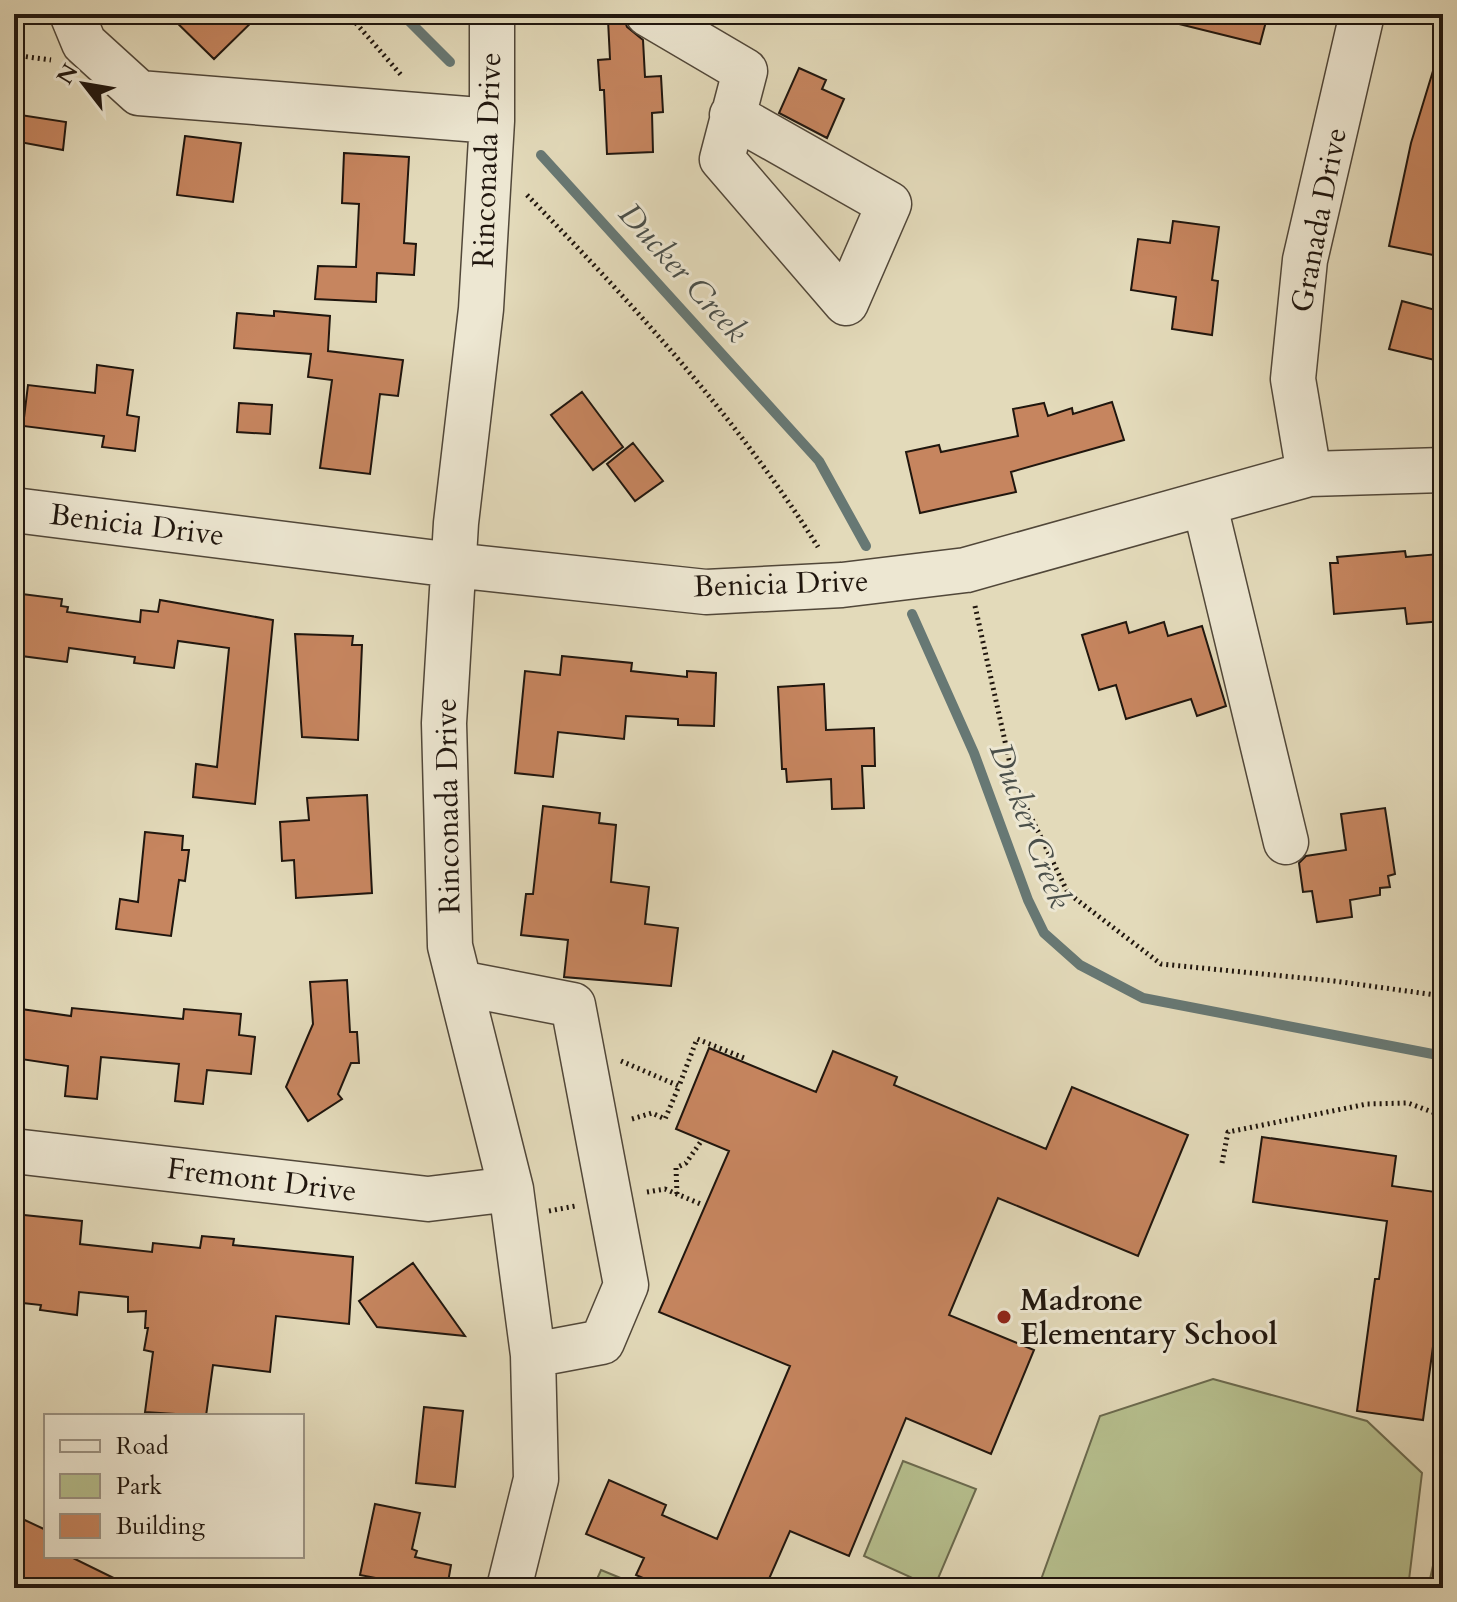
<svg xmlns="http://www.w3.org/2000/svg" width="1457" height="1602" font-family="Cardo,serif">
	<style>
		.green { fill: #b6bf8e; stroke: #6b6a4e; stroke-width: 2 }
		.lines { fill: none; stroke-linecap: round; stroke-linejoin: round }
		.stream { stroke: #677874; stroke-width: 10 }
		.building { fill: #c6855f; stroke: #20160e; stroke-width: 2 }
		.minor-casing { stroke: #514739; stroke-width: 47 }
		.path { stroke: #20160e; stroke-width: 5; stroke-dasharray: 2 4; stroke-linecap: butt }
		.minor { stroke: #ede7d2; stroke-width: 44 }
		.poi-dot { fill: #8f2418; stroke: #ede7d2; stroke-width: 3 }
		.labels { text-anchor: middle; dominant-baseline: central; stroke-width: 6; stroke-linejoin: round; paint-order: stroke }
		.street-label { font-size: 30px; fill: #20160e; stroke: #ede7d2 }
		.poi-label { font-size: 30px; font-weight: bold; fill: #20160e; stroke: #ede7d2; text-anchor: start }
		.water-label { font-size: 32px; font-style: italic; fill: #4a4f4a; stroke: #ede7d2 }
	</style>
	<rect width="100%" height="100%" fill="#e3daba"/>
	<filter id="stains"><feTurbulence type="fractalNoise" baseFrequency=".0025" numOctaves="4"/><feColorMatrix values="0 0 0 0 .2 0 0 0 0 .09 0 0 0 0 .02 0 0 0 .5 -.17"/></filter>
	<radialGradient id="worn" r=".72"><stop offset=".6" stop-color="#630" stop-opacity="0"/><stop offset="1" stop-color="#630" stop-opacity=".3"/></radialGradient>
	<!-- green -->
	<path class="green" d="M 1213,1379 L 1367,1421 L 1422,1473 L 1408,1588 L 1038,1588 L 1100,1416 Z
		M 903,1461 L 976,1489 L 934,1588 L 864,1556 Z
		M 1443,1521 L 1443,1588 L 1428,1588 Z
		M 601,1570 L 645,1588 L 593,1588 Z"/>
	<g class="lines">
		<!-- stream -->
		<path class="stream" d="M 402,14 L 450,62
			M 541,155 L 819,461 L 866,546
			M 912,614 L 974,753 L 1028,900 L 1044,933 L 1080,965 L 1143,998 L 1443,1056"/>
	</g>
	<!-- building -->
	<path class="building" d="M 168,14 L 260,14 L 214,59 Z
		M 1181,14 L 1268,14 L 1260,44 L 1179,24 Z
		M 624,19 L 627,27 L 643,40 L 645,77 L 661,76 L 663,112 L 652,113 L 653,152 L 607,154 L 604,90 L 600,90 L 598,60 L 610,59 L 608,20 Z
		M 1436,61 L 1443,62 L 1443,257 L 1389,246 L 1411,143 Z
		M 799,68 L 826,80 L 822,89 L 844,99 L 827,138 L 779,113 Z
		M 14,114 L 66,122 L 63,150 L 14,141 Z
		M 185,136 L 241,143 L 233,202 L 177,195 Z
		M 344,153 L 409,157 L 404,243 L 416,244 L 414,275 L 377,273 L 376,302 L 315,299 L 318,266 L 356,267 L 359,204 L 342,203 Z
		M 1173,221 L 1219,227 L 1212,280 L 1218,281 L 1212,335 L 1172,329 L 1176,297 L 1131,290 L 1138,239 L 1170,243 Z
		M 1402,301 L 1443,312 L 1443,362 L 1389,349 Z
		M 274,311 L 330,316 L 328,351 L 403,360 L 398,396 L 380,394 L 370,474 L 320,468 L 332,380 L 308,377 L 311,354 L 234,348 L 237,313 L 274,316 Z
		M 97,365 L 133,370 L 127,415 L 139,417 L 135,451 L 102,447 L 104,436 L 23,426 L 28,385 L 95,393 Z
		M 582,392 L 623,447 L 593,470 L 551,415 Z
		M 1112,402 L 1124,440 L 1011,472 L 1016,492 L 920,513 L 906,452 L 939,445 L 941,452 L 1018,436 L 1013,409 L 1044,403 L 1048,416 L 1072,408 L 1073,414 Z
		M 239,403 L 272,405 L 270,434 L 237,432 Z
		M 633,443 L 663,481 L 635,501 L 607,464 Z
		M 1405,551 L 1406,557 L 1439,554 L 1443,621 L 1407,624 L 1405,608 L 1334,614 L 1330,563 L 1338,563 L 1337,557 Z
		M 14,593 L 62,599 L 61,606 L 68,607 L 67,612 L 140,622 L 141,610 L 158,612 L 160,600 L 273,620 L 255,804 L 193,797 L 196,764 L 217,767 L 229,648 L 178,641 L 174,668 L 134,663 L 135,657 L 69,648 L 67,662 L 14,655 Z
		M 1126,622 L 1129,633 L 1164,622 L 1168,636 L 1202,626 L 1226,706 L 1197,716 L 1191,699 L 1126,719 L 1116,685 L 1099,690 L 1082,635 Z
		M 295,634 L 353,636 L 352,645 L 362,645 L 358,740 L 302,737 Z
		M 562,656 L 632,663 L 631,671 L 687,677 L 687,671 L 716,673 L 714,726 L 678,725 L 678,719 L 626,716 L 624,739 L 558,732 L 553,777 L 515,773 L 525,671 L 560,675 Z
		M 824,684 L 826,730 L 874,728 L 875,766 L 862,766 L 864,808 L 832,809 L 831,779 L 787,782 L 786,769 L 782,769 L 778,687 Z
		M 367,795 L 372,893 L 296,898 L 294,860 L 282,861 L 280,822 L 309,820 L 307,798 Z
		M 543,806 L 600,813 L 599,823 L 616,825 L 611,882 L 649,887 L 645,924 L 678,928 L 671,986 L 564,977 L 568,940 L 521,935 L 526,894 L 533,894 Z
		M 1385,808 L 1395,874 L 1388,876 L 1390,887 L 1380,888 L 1380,895 L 1350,900 L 1352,917 L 1317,922 L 1312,891 L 1303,892 L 1299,863 L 1306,856 L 1346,850 L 1341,814 Z
		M 145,832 L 183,836 L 182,850 L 189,850 L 185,881 L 179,880 L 171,936 L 116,929 L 120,899 L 138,902 Z
		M 347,980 L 350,1032 L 357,1032 L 359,1063 L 351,1063 L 338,1094 L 342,1099 L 308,1121 L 286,1087 L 313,1024 L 310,982 Z
		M 14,1008 L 71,1016 L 72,1008 L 183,1019 L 184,1009 L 241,1014 L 239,1035 L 255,1037 L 251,1074 L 207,1070 L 203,1104 L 175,1101 L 179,1064 L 101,1057 L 97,1099 L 65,1096 L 68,1066 L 14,1058 Z
		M 709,1048 L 816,1092 L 833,1051 L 897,1077 L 894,1085 L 1046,1149 L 1072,1087 L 1188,1135 L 1138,1256 L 998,1198 L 949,1315 L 1034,1350 L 991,1454 L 906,1418 L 849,1556 L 790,1531 L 765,1588 L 666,1588 L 636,1575 L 644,1558 L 586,1534 L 609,1480 L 666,1505 L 662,1515 L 717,1539 L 790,1366 L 659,1312 L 729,1151 L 676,1129 Z
		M 1262,1137 L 1396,1156 L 1392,1186 L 1443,1193 L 1443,1240 L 1436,1287 L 1441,1288 L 1423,1420 L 1357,1411 L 1375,1279 L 1379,1279 L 1387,1221 L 1253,1202 Z
		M 14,1214 L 82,1221 L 80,1244 L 152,1252 L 153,1243 L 200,1248 L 202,1236 L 234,1239 L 233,1245 L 353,1257 L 349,1324 L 276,1316 L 270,1372 L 213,1365 L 206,1416 L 145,1412 L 153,1352 L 144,1350 L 148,1328 L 145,1328 L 146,1311 L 128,1312 L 128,1297 L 79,1292 L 77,1315 L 40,1310 L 41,1305 L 14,1302 Z
		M 413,1263 L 465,1336 L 377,1327 L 359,1301 Z
		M 424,1407 L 463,1411 L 455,1487 L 416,1483 Z
		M 375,1504 L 420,1513 L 412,1549 L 417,1551 L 415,1557 L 451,1565 L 447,1588 L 406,1588 L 407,1584 L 360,1575 Z
		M 14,1515 L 46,1530 L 46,1556 L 69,1556 L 134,1588 L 14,1588 Z"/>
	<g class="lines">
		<defs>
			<path id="minor" d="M 72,14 L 84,43 L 139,93 L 492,121
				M 492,14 L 492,121 L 481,309 L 456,523 L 444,723 L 450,946 L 511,1189 L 533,1355 L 536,1479 L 509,1588
				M 648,14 L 745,71 L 722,159 L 846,303 L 889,204 L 732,115
				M 1309,474 L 1293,379 L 1305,260 L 1362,14
				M 1205,506 L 1286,842
				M 14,510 L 453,565 L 706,592 L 842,585 L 966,570 L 1309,474 L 1443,470
				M 460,983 L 573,1005 L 626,1285 L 602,1342 L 533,1355
				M 14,1151 L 428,1199 L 511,1189"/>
		</defs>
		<!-- minor casing -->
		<use href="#minor" class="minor-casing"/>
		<!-- path -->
		<path class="path" d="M 348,14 L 402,76
			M 14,55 L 51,60
			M 527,195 C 633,304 737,418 818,547
			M 975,606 L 1014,782 L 1068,893 L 1161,964 L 1334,981 L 1443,996
			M 621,1061 L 679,1086 L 697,1039 L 744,1058 L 742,1062
			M 632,1119 L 652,1113 L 665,1119 L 679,1086
			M 1222,1163 L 1228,1132 L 1367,1104 L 1408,1103 L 1443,1116
			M 647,1192 L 665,1189 L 703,1205
			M 677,1194 L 676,1168 L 686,1163 L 702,1140
			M 549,1211 L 575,1206"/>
		<!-- minor -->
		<use href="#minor" class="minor"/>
	</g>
	<!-- markers -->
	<circle class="poi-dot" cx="1004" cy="1317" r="8"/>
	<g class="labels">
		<!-- street labels -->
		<g class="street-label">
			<text transform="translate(487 160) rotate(-88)">Rinconada Drive</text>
			<text transform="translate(1319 220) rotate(-79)">Granada Drive</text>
			<text transform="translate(137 525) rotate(7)">Benicia Drive</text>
			<text transform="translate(781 584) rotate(-2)">Benicia Drive</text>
			<text transform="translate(448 806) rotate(-91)">Rinconada Drive</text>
			<text transform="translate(262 1180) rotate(7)">Fremont Drive</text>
		</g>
		<!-- poi labels -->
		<g class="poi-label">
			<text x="1020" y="1300">Madrone<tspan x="1020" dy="34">Elementary School</tspan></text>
		</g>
		<!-- water labels -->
		<g class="water-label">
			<text transform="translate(683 273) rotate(48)">Ducker Creek</text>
			<text transform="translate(1030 826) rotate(69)">Ducker Creek</text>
		</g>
	</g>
	<!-- margin -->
	<rect width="1457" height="1602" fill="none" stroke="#e3daba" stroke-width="48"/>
	<rect x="16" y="16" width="1425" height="1570" fill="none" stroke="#20160e" stroke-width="4"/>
	<rect x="24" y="24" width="1409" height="1554" fill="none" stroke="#20160e" stroke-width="2"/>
	<!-- legend -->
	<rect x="44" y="1414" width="260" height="144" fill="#ede7d2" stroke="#9b9384" stroke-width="2"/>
	<rect x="60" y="1440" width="40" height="12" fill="#ede7d2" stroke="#9b9384" stroke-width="2"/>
	<text x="116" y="1454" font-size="24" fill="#20160e">Road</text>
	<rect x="60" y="1474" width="40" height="24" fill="#b6bf8e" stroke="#9b9384" stroke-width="2"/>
	<text x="116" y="1494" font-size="24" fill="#20160e">Park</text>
	<rect x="60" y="1514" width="40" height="24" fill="#c6855f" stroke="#9b9384" stroke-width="2"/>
	<text x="116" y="1534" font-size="24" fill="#20160e">Building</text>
	<!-- north arrow -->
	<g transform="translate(84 84) rotate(301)" stroke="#ede7d2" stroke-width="6" paint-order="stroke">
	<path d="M0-6L14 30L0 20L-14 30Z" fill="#20160e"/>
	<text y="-12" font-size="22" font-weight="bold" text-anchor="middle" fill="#20160e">N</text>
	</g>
	<rect width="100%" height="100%" filter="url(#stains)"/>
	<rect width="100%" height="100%" fill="url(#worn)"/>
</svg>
